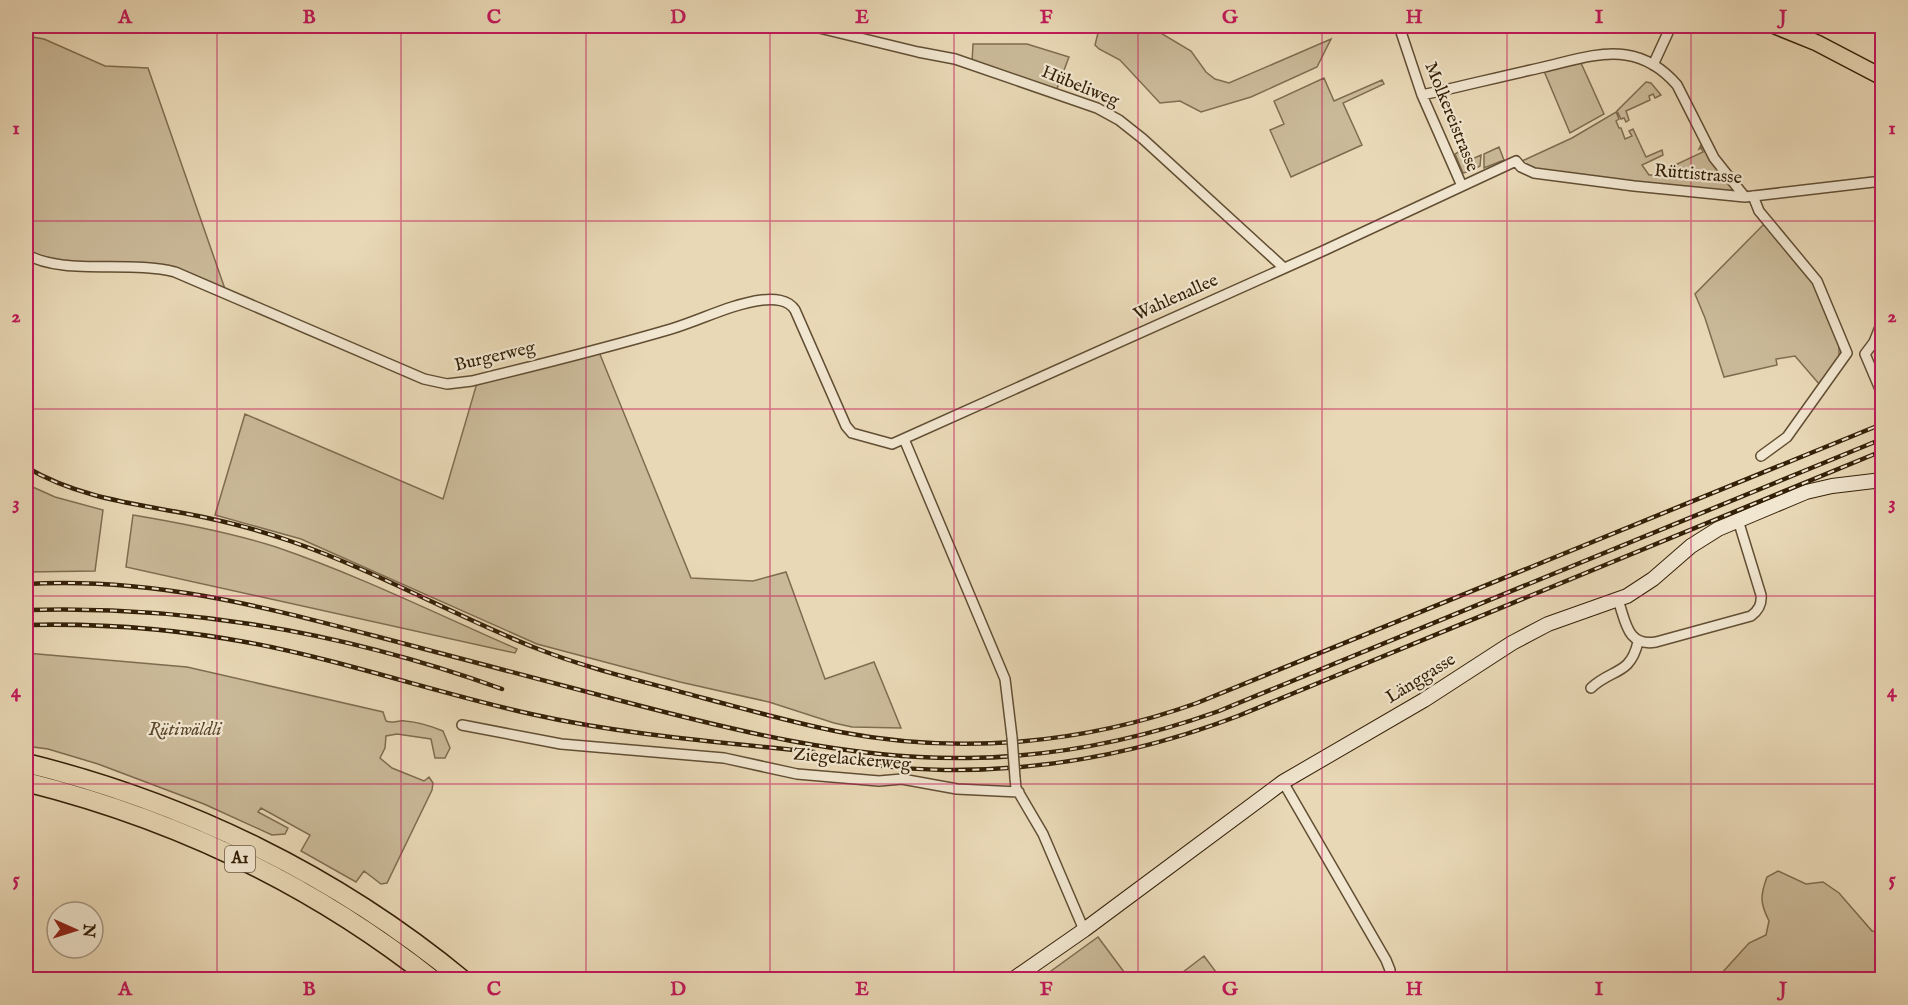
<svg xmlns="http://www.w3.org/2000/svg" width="1908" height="1005" font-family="'IM FELL English',serif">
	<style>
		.green { fill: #cab998; stroke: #7f6c50; stroke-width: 1.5 }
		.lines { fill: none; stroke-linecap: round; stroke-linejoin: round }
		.street-casing { stroke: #614e33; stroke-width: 12 }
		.secondary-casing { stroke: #342007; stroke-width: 16 }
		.primary-casing { stroke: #342007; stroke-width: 18 }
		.highway-casing { stroke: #342007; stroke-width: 21 }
		.street { stroke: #f1e6d0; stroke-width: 9 }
		.secondary { stroke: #f1e6d0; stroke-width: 14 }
		.primary { stroke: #e9d8b6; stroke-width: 15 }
		.highway { stroke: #e9d8b6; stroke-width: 18 }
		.rail-casing { stroke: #342007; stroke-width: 4.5 }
		.rail { stroke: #f1e6d0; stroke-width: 2; stroke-dasharray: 7; stroke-linecap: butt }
		.street-bridge-casing { stroke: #614e33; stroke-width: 12; stroke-linecap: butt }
		.street-bridge { stroke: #f1e6d0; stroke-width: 9 }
		.grid { fill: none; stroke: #c2185b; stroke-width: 1.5; stroke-opacity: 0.55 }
		.labels { text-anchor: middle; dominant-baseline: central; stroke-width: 4.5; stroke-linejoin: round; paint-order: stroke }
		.shield { fill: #f1e6d0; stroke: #6d5b43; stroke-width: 1.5 }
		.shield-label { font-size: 16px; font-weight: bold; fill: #342007 }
		.street-label { font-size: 18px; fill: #342007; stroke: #f1e6d0 }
		.park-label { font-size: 18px; font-style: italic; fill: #5a462b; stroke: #f1e6d0 }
		.neatline { fill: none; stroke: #c2185b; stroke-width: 2 }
		.grid-label { font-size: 20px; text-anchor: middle; font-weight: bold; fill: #c2185b }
	</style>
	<rect width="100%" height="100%" fill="#e9d8b6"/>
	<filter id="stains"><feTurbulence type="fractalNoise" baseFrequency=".00333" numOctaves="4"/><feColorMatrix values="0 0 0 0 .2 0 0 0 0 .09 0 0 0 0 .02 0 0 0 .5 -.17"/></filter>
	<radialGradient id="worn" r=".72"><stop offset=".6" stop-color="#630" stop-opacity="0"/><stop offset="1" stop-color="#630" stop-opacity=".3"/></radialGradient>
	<!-- green -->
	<path class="green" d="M 1103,26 L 1149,26 L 1191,51 L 1206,72 L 1215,79 L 1229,83 L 1331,39 L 1317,67 L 1251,97 L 1201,112 L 1180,101 L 1160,103 L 1120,60 L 1099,49 L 1095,45 L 1099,29 Z
		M 26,36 L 44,39 L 105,66 L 148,68 L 225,289 L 190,275 L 54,261 L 26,251 Z
		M 973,44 L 1027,44 L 1069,57 L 1056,91 L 972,63 Z
		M 1581,63 L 1604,114 L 1570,133 L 1544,71 Z
		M 1324,78 L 1334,101 L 1382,80 L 1384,84 L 1343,103 L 1362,145 L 1291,177 L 1270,130 L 1284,124 L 1274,101 Z
		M 1646,82 L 1651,83 L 1661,95 L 1655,98 L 1653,94 L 1649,96 L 1650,100 L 1626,111 L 1629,120 L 1626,122 L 1624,118 L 1621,119 L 1617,111 Z
		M 1616,112 L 1619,119 L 1616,121 L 1619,128 L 1621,128 L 1625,139 L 1632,136 L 1629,131 L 1633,129 L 1646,157 L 1662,150 L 1663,155 L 1642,165 L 1649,175 L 1654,175 L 1703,152 L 1701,148 L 1699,149 L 1701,145 L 1735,192 L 1667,186 L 1530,170 L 1522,161 L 1572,138 Z
		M 1499,147 L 1504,160 L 1484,168 L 1484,154 Z
		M 1460,151 L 1466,162 L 1481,155 L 1480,166 L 1471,171 L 1471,167 L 1467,170 L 1467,172 L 1463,173 L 1455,154 Z
		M 1765,223 L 1814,283 L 1839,344 L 1839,357 L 1820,385 L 1795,356 L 1776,359 L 1777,365 L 1724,377 L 1705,318 L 1695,294 Z
		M 599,352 L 691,578 L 753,581 L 786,572 L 825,679 L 874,662 L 901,728 L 852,727 L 834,723 L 769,702 L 680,682 L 537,644 L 301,539 L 215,515 L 245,414 L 443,499 L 477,383 Z
		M 26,484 L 55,497 L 103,510 L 95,571 L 26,572 Z
		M 133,515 C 181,523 229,532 276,547 C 358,575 437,614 517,649 L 515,653 L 126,567 Z
		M 26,653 L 187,667 L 383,712 L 386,721 C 393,724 398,720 405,721 C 418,722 431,726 443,731 L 450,748 L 445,758 L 435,758 L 431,739 L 397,734 L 386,736 L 385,748 L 380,758 L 392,768 L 424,781 L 429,777 L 433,783 L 432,790 L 387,883 L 381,884 L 364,871 L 356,882 L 301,851 L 310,835 L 261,808 L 258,812 L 288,828 L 285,834 L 272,835 L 204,804 L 98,764 L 48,749 L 26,746 Z
		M 1778,871 L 1806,884 L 1823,882 L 1839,893 L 1872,931 L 1882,933 L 1882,979 L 1719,979 L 1720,975 L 1749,943 L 1766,935 L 1769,921 C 1760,903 1760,896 1767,877 Z
		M 1098,937 L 1127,976 L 1123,980 L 1040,979 Z
		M 1204,956 L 1216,972 L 1207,979 L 1174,979 Z"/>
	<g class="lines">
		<defs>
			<path id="street" d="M 811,26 L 918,52 L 955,59 L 1097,108 L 1119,120 L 1143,139 L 1284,268
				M 1399,26 L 1422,95 L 1462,186
				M 47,28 L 49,26
				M 1653,65 L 1671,26
				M 1422,95 C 1463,86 1503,76 1544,67 C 1570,61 1599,51 1626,55 C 1646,58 1664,70 1677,85 L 1714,158 L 1745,197
				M 1753,196 L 1759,211 L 1817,281 L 1847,353
				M 26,254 C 62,276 130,260 175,272 L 424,379 L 447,384 L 472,381 C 538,365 606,348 671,329 C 701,320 731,304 762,300 C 774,299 788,299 795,310 L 846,426 L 852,433 L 892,444 L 1325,250 L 1516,161 L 1521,167 L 1534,173 L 1634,186 L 1745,197 L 1882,181
				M 1865,354 L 1882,394
				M 1865,354 L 1874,342 L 1882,322
				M 904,439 L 1005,679 L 1012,737
				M 1761,456 L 1787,437 L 1847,353
				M 1618,600 C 1626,622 1627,647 1656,642 L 1751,616 C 1759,610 1762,604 1761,595 L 1738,520
				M 1591,688 C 1612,668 1630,676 1638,642
				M 462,725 L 561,744 L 724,758 L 797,774 L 879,781 L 902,779 L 957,789 L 1019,792
				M 1015,778 L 1016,788 L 1043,834 L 1084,930
				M 1283,782 L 1386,960 L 1390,970 L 1390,980"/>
			<path id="secondary" d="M 1012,980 L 1084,930 L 1283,782 L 1424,700 L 1512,643 L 1548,624 L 1627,596 L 1653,579 L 1691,546 L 1718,529 L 1806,492 L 1832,486 L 1882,480"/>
			<path id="primary" d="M 1775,26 L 1817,43 L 1882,77"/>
			<path id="highway" d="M 26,763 C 185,802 336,875 463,980
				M 26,782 C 174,819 313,885 433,980"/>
		</defs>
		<!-- street casing -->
		<use href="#street" class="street-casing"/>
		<!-- secondary casing -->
		<use href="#secondary" class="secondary-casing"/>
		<!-- primary casing -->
		<use href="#primary" class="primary-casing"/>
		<!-- highway casing -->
		<use href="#highway" class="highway-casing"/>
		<!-- street -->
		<use href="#street" class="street"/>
		<!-- secondary -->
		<use href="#secondary" class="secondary"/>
		<!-- primary -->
		<use href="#primary" class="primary"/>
		<!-- highway -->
		<use href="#highway" class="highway"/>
		<defs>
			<path id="rail" d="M 26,467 C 75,496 128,503 183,513 C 220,520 256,529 290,541 C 374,570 451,614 533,647 C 588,669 646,682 703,698 C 749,710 794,723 840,732 C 960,755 1083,744 1197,703 L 1882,424
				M 26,584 C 150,577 257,605 375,636 C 456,657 537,679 618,700 C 732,730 850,760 968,758 C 1054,757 1138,740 1219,711 L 1882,439
				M 26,610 C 188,605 350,634 502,689
				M 26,625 C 101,623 176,629 251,643 C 345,661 437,693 531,714 C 624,735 719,742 814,752
				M 805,757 C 851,763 898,769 945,770 C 1046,771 1144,752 1238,716 L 1882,451"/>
		</defs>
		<!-- rail casing -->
		<use href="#rail" class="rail-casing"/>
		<!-- rail -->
		<use href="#rail" class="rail"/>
		<defs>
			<path id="street-bridge" d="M 1012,737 L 1015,778"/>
		</defs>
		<!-- street-bridge casing -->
		<use href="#street-bridge" class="street-bridge-casing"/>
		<!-- street-bridge -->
		<use href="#street-bridge" class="street-bridge"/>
	</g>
	<!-- grid -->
	<path class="grid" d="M 217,26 L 217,980M 401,26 L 401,980M 586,26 L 586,980M 770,26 L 770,980M 954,26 L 954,980M 1138,26 L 1138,980M 1322,26 L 1322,980M 1507,26 L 1507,980M 1691,26 L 1691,980M 26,221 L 1882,221M 26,409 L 1882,409M 26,596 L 1882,596M 26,784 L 1882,784"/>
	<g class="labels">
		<!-- shield labels -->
		<rect class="shield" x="225" y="846" width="30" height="26" rx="4.5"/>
		<g class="shield-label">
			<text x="240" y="859">A1</text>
		</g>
		<!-- street labels -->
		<g class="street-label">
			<text transform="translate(1080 87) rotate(22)">Hübeliweg</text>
			<text transform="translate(1451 117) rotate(68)">Molkereistrasse</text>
			<text transform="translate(1698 175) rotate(5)">Rüttistrasse</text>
			<text transform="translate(1176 298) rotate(-24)">Wahlenallee</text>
			<text transform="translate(495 357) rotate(-13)">Burgerweg</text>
			<text transform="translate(1421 679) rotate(-32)">Länggasse</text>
			<text transform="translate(852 760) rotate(5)">Ziegelackerweg</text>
		</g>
		<!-- park labels -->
		<g class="park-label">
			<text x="185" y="730">Rütiwäldli</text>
		</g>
	</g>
	<!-- margin -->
	<rect width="1908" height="1005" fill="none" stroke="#e9d8b6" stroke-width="66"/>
	<!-- north arrow -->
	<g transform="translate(75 930) rotate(93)"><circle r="28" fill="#f1e6d0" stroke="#a59780" stroke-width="1.5"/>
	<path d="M0-4.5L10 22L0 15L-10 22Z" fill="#8f2418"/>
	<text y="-9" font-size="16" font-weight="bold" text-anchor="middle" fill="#342007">N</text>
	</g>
	<rect x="33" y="33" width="1842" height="939" class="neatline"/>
	<g class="grid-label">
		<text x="125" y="23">A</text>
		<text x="309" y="23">B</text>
		<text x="494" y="23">C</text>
		<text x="678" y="23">D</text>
		<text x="862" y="23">E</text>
		<text x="1046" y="23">F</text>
		<text x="1230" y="23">G</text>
		<text x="1414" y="23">H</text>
		<text x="1599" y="23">I</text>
		<text x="1783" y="23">J</text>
		<text x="16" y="134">1</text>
		<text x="1892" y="134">1</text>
		<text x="16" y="322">2</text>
		<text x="1892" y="322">2</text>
		<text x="16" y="509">3</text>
		<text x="1892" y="509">3</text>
		<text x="16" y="697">4</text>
		<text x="1892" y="697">4</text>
		<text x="16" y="885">5</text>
		<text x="1892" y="885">5</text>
		<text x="125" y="995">A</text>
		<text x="309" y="995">B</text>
		<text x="494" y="995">C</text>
		<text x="678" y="995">D</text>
		<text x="862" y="995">E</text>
		<text x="1046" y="995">F</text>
		<text x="1230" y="995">G</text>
		<text x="1414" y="995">H</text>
		<text x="1599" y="995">I</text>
		<text x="1783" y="995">J</text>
	</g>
	<rect width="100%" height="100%" filter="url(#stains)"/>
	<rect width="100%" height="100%" fill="url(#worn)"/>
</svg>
